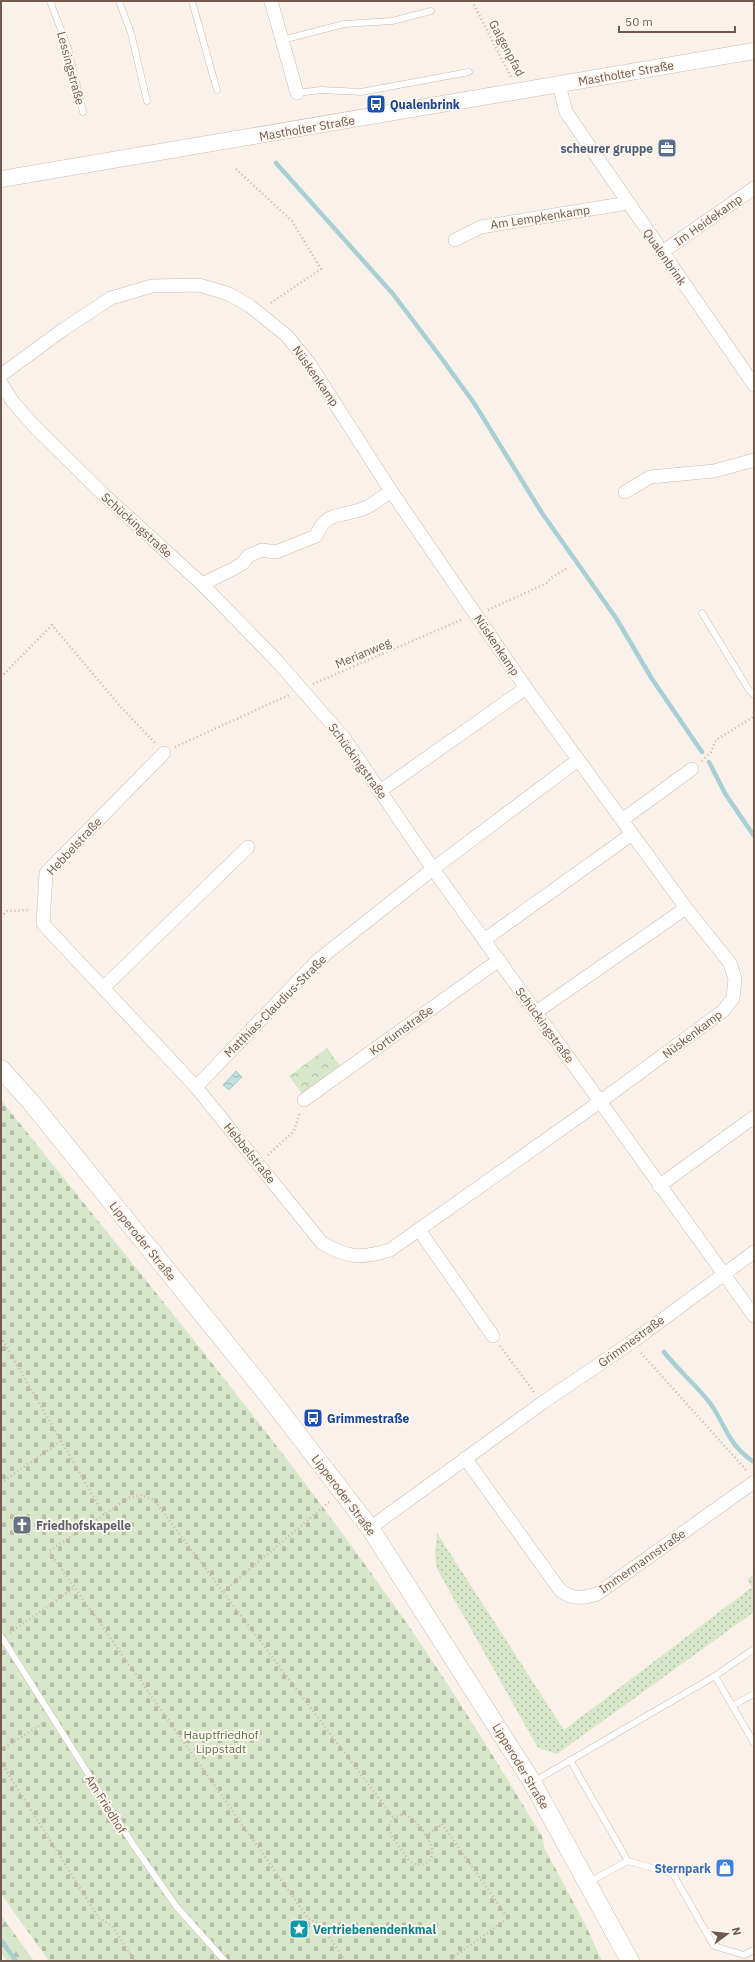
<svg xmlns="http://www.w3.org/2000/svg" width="755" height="1962" font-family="'IBM Plex Sans',sans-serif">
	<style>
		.grass { fill: url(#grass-dots) }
		.forest { fill: url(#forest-firs) }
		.cemetery { fill: url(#cemetery-stones) }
		.park { fill: url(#park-crowns) }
		.water { fill: url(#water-waves); stroke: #a8d0d2 }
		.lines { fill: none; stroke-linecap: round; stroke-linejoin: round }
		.stream { stroke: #a8d0d2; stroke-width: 4.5 }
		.service-casing { stroke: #cbbab1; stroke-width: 7 }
		.minor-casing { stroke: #cbbab1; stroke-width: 14 }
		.tertiary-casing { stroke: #cbbab1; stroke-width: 17 }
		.secondary-casing { stroke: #cfbcb2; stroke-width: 19 }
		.path { stroke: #d1b4a8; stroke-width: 2.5; stroke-dasharray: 1 3; stroke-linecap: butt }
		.service { stroke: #fff; stroke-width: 6 }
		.minor { stroke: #fff; stroke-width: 13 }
		.tertiary { stroke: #fff; stroke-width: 16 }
		.secondary { stroke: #fff; stroke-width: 18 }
		.labels { text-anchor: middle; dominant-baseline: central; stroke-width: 4; stroke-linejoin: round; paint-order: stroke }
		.street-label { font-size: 12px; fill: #725950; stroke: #fdf7f0 }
		.transit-label { font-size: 12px; font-weight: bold; fill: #164399; stroke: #fdf7f0; text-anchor: start }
		.service-label { font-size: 12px; font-weight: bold; fill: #4e5e75; stroke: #fdf7f0; text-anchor: end }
		.worship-label { font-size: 12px; font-weight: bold; fill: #5b616d; stroke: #fdf7f0; text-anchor: start }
		.park-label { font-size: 12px; fill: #5b774a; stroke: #fdf7f0 }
		.shop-label { font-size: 12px; font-weight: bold; fill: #366cbe; stroke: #fdf7f0; text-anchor: end }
		.culture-label { font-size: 12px; font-weight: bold; fill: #0d838f; stroke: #fdf7f0; text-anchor: start }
	</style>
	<defs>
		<pattern id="grass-dots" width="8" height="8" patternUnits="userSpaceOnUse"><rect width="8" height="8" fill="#d8e7ca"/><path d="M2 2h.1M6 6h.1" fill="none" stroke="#b4bea6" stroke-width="1.8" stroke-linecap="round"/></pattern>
		<pattern id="forest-firs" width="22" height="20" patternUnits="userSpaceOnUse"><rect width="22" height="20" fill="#d8e7ca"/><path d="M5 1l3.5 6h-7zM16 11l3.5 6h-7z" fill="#b4bea6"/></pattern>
		<pattern id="cemetery-stones" width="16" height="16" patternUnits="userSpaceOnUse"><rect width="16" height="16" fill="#d8e7ca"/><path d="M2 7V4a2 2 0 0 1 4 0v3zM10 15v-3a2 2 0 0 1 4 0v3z" fill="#b4bea6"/></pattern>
		<pattern id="park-crowns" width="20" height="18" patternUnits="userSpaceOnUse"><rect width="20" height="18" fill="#d8e7ca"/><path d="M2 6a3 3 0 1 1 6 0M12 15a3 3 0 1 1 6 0" fill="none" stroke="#b4bea6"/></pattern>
		<pattern id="water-waves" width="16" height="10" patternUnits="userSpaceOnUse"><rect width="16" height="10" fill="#c1e0e2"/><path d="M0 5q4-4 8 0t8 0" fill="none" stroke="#a1b9ba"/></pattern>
	</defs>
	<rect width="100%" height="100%" fill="#faf2ea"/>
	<!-- grass -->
	<path class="grass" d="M 437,1533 L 564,1730 L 752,1587 L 747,1579 L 754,1574 L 754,1612 L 557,1754 L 538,1748 L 436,1567 L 435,1551 Z"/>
	<!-- forest -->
	<path class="forest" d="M 1,1915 L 34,1961 L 7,1961 L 1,1952 Z"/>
	<!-- cemetery -->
	<path class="cemetery" d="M 1,1100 C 140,1274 283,1445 410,1628 C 457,1696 500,1767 543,1838 L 544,1847 L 586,1926 L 602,1961 L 49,1961 L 1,1894 Z"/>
	<!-- park -->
	<path class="park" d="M 327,1048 L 341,1067 L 303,1095 L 289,1076 Z"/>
	<!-- water -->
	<path class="water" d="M 236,1071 L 242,1077 L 229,1090 L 223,1085 Z"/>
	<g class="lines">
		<!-- stream -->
		<path class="stream" d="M 276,163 L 393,294 L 442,359 L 474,403 L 542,513 L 616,618 L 652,679 L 702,752
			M 709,762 L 726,795 L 754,836
			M 664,1352 C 678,1370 696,1385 710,1403 C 727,1427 727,1444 754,1462
			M 1,1940 L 16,1961"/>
		<defs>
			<path id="service" d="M 50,1 L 68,48 L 83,112
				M 119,1 L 131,33 L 147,101
				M 192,1 L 217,90
				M 282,40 L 344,24 L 392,21 L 431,11
				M 297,93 L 321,90 L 361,92 L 469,72
				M 702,613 L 749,690 L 754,695
				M 1,1636 L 134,1846 L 176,1906 L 225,1961
				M 715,1676 L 754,1649
				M 732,1706 L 754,1694
				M 570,1760 L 628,1861 L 673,1874 L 714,1946 L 744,1955 L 754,1950
				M 533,1782 L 715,1676 L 754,1743
				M 589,1882 L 628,1861"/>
			<path id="minor" d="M 271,1 L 297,93
				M 559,85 L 566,112 L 754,385
				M 455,240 L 481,227 L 628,203
				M 662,252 L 754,188
				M 1,375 L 64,329 L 111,298 L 152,286 L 199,285 L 229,294 L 250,306 L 287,336 L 309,363 L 391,491 L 526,688 L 686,908 L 730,963 L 735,979 L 733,998 L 723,1011 L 601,1101 L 390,1250 C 361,1259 348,1258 322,1243 L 196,1087 L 43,924 L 46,873 L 164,753
				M 1,383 L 13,402 L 34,426 L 102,493 L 202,584 L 277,661 L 344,738 L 433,869 L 754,1316
				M 625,492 L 650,477 L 714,471 L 754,460
				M 202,584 L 235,568 L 243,563 L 248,556 L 262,550 L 276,552 L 316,536 C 327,508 346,518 367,507 C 376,503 383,496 391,491
				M 380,791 L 526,688
				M 622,820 L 692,769
				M 484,940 L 632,834
				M 104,987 L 248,847
				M 536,1012 L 686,908
				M 196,1087 L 318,960 L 433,869 L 578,760
				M 304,1100 L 499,960
				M 659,1186 L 754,1117
				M 419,1230 L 493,1336
				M 465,1458 L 560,1590 C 572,1599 582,1599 597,1594 L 754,1482
				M 370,1528 L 542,1403 L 632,1342 L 754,1252"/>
			<path id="tertiary" d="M 1,179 L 754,51"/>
			<path id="secondary" d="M 1,1069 L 30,1101 L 263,1389 L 370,1528 L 532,1782 L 630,1961"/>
		</defs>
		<!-- service casing -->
		<use href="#service" class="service-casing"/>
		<!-- minor casing -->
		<use href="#minor" class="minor-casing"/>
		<!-- tertiary casing -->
		<use href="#tertiary" class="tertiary-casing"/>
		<!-- secondary casing -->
		<use href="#secondary" class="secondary-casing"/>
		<!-- path -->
		<path class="path" d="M 472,1 L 511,77
			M 236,169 L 292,221 L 321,269 L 269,304
			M 488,610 L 547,583 L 551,578 L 567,568
			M 1,677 L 52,625 L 119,705 L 156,744
			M 313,684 L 463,619
			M 175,747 L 289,695
			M 702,761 L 711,752 L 716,740 L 753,717 L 754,712
			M 1,917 L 7,911 L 30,910
			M 268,1155 L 294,1131 L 300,1112
			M 1,1337 L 104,1515 L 128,1498 L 141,1495 L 154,1500 L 223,1592
			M 500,1346 L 534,1392
			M 641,1353 L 747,1471
			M 1,1483 L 61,1441
			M 329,1502 L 223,1592 L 394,1818
			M 104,1515 L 49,1551 L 308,1918 L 322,1927 L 346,1961
			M 10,1633 L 75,1587
			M 1,1750 L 45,1722
			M 1,1762 L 98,1917 L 112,1926 L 135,1961
			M 401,1815 C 404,1815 407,1815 410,1817 C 420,1823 445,1856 424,1864 C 421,1865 416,1865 413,1863 C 408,1860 404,1854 401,1849 C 392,1838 380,1823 401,1815 Z
			M 426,1836 L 442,1824 L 508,1918 L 448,1961"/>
		<!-- service -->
		<use href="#service" class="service"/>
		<!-- minor -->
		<use href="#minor" class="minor"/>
		<!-- tertiary -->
		<use href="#tertiary" class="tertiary"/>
		<!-- secondary -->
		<use href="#secondary" class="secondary"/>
	</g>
	<!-- icons -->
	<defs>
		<symbol id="bus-square" viewBox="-11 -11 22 22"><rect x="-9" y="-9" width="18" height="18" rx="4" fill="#1a4fb4" stroke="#fdf7f0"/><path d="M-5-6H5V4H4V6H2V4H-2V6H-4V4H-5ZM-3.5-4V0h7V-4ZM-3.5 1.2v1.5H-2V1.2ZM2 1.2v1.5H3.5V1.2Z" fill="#fff"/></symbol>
		<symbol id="office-square" viewBox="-11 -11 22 22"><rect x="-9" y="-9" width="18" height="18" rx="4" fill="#5c6f8a" stroke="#fdf7f0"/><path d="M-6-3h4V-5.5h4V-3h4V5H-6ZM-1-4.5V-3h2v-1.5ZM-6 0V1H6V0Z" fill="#fff"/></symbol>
		<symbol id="church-square" viewBox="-11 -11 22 22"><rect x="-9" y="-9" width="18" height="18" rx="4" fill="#6b7280" stroke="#fdf7f0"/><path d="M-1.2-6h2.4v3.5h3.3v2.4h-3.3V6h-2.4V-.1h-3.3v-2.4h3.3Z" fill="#fff"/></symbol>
		<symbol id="shop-square" viewBox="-11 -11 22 22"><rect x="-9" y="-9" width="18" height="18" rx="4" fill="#3f7fe0" stroke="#fdf7f0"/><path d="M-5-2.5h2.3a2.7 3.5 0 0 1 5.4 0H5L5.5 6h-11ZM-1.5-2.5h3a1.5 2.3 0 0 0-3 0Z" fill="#fff"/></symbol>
		<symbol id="sight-square" viewBox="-11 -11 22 22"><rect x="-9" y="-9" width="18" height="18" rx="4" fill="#0f9aa8" stroke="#fdf7f0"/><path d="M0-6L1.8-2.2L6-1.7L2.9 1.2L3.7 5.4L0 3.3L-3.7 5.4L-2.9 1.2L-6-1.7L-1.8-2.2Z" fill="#fff"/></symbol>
	</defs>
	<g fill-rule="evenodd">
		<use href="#bus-square" x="365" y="93" width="22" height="22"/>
		<use href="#office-square" x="656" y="137" width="22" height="22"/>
		<use href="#bus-square" x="302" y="1407" width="22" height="22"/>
		<use href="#church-square" x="11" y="1514" width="22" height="22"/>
		<use href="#shop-square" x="714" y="1857" width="22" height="22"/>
		<use href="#sight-square" x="288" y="1918" width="22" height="22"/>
	</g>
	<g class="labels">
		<!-- street labels -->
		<g class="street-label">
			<text transform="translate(507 48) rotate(62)">Galgenpfad</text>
			<text transform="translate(71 68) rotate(75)">Lessingstraße</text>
			<text transform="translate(626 73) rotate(-10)">Mastholter Straße</text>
			<text transform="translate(307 128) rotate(-10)">Mastholter Straße</text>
			<text transform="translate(540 217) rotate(-9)">Am Lempkenkamp</text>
			<text transform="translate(708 220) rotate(-35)">Im Heidekamp</text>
			<text transform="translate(665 257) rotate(55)">Qualenbrink</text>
			<text transform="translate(316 376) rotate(55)">Nüskenkamp</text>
			<text transform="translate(137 525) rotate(42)">Schückingstraße</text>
			<text transform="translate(497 645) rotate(56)">Nüskenkamp</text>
			<text transform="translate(363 653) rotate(-23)">Merianweg</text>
			<text transform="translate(358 761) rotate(54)">Schückingstraße</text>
			<text transform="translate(74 846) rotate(-47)">Hebbelstraße</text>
			<text transform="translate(275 1006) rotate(-45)">Matthias-Claudius-Straße</text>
			<text transform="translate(545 1025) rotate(54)">Schückingstraße</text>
			<text transform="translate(401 1030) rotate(-36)">Kortumstraße</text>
			<text transform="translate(692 1034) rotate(-37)">Nüskenkamp</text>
			<text transform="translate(250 1153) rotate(51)">Hebbelstraße</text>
			<text transform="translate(143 1241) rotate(51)">Lipperoder Straße</text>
			<text transform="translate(631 1341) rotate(-36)">Grimmestraße</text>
			<text transform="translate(344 1495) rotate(53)">Lipperoder Straße</text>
			<text transform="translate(642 1561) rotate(-35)">Immermannstraße</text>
			<text transform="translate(521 1766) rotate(59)">Lipperoder Straße</text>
			<text transform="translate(106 1804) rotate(58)">Am Friedhof</text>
		</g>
		<!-- transit labels -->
		<g class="transit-label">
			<text x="390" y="104">Qualenbrink</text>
			<text x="327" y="1418">Grimmestraße</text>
		</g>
		<!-- service labels -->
		<g class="service-label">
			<text x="653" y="148">scheurer gruppe</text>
		</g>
		<!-- worship labels -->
		<g class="worship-label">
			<text x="36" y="1525">Friedhofskapelle</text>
		</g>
		<!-- park labels -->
		<g class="park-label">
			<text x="221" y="1734">Hauptfriedhof<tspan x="221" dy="14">Lippstadt</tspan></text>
		</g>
		<!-- shop labels -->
		<g class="shop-label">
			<text x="711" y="1868">Sternpark</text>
		</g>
		<!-- culture labels -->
		<g class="culture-label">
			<text x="313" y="1929">Vertriebenendenkmal</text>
		</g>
	</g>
	<!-- border -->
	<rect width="755" height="1962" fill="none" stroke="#725950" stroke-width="4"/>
	<!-- north arrow -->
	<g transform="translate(727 1934) rotate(75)" stroke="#fdf7f0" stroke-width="3" paint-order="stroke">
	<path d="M0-3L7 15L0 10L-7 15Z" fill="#725950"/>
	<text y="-6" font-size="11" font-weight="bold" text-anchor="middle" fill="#725950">N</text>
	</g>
	<!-- scale -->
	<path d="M619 26v6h116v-6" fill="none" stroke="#725950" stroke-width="2"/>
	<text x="625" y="26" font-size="12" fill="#725950" stroke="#fdf7f0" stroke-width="3" paint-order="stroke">50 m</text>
</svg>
